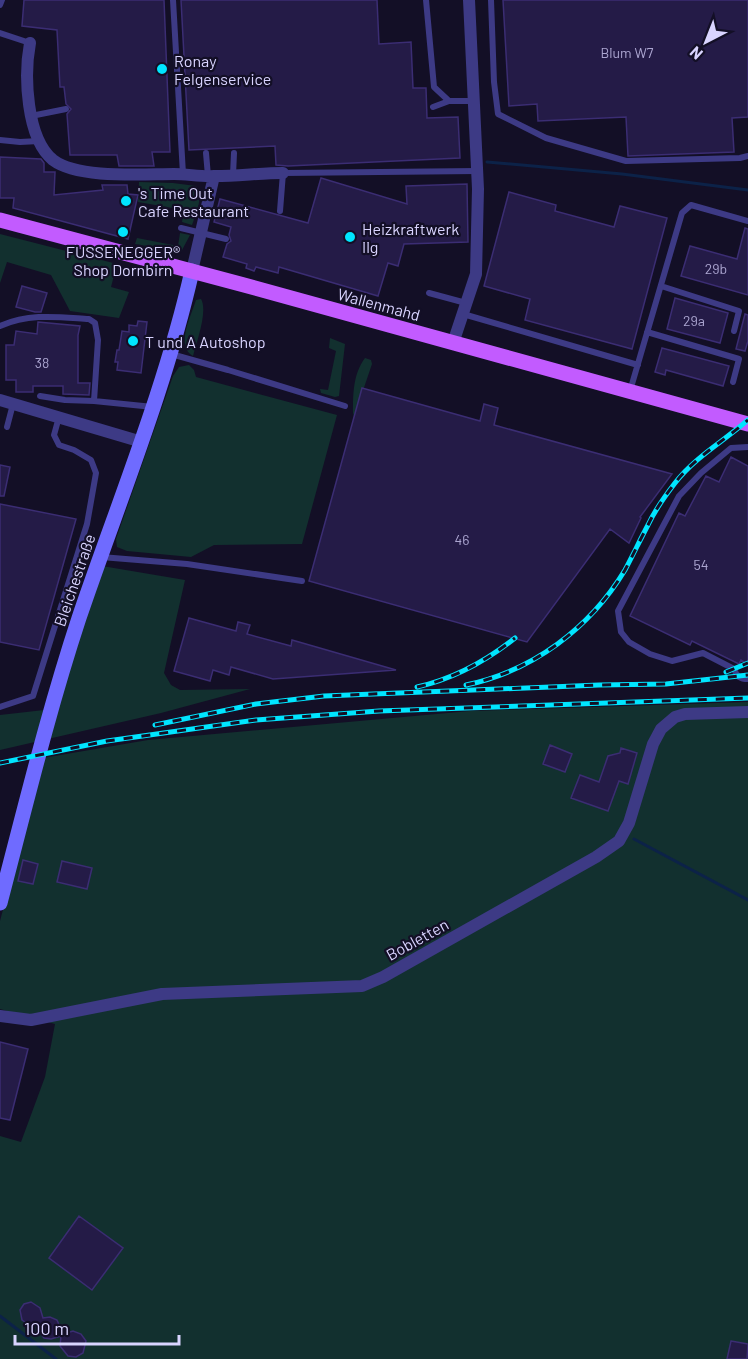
<svg xmlns="http://www.w3.org/2000/svg" width="748" height="1359" font-family="Barlow,sans-serif">
	<style>
		.green { fill: #12302f }
		.lines { fill: none; stroke-linecap: round; stroke-linejoin: round }
		.stream { stroke: #0c2248; stroke-width: 3 }
		.building { fill: #241b47; stroke: #3b2d73; stroke-width: 1.5 }
		.service { stroke: #3d3a85; stroke-width: 6 }
		.minor { stroke: #3d3a85; stroke-width: 12 }
		.secondary { stroke: #6f6bff; stroke-width: 15 }
		.primary { stroke: #c25bff; stroke-width: 15 }
		.rail-casing { stroke: #00e5ff; stroke-width: 5 }
		.rail { stroke: #130f26; stroke-width: 3; stroke-dasharray: 9; stroke-linecap: butt }
		.poi-dot { fill: #00e5ff; stroke: #130f26; stroke-width: 2 }
		.labels { text-anchor: middle; dominant-baseline: central; stroke-width: 4.5; stroke-linejoin: round; paint-order: stroke }
		.number-label { font-size: 14px; fill: #aca6d1 }
		.poi-label { font-size: 16px; fill: #d9d4ff; stroke: #130f26; text-anchor: start }
		.street-label { font-size: 16px; fill: #d9d4ff; stroke: #130f26 }
	</style>
	<rect width="100%" height="100%" fill="#130f26"/>
	<!-- green -->
	<path class="green" d="M 139,182 L 173,183 L 196,186 C 204,196 196,214 192,225 L 182,222 L 184,210 L 138,202 Z
		M 180,233 L 190,235 L 181,252 L 135,244 L 137,238 L 178,246 Z
		M 0,234 L 117,264 L 111,287 L 129,292 L 119,318 L 70,311 L 51,275 L 7,262 L 0,283 Z
		M 201,299 C 208,311 197,341 193,356 C 175,346 191,316 196,300 Z
		M 330,338 L 345,344 L 339,396 L 335,397 L 321,393 L 320,389 L 328,390 L 336,351 L 329,348 Z
		M 365,358 L 371,360 L 372,364 L 354,417 L 353,413 C 353,394 353,374 365,358 Z
		M 189,365 L 194,370 L 196,377 L 337,415 L 302,544 L 214,545 L 191,557 L 127,551 L 117,547 L 116,539 L 173,376 L 179,367 Z
		M 102,566 L 185,580 L 164,673 L 171,685 L 180,690 L 250,689 L 161,713 L 0,750 L 0,715 L 53,709 Z
		M 748,702 L 748,1359 L 0,1359 L 0,1136 L 21,1142 L 45,1077 L 55,1024 L 0,1009 L 0,921 L 43,758 L 148,740 L 470,711 Z"/>
	<g class="lines">
		<!-- stream -->
		<path class="stream" d="M 487,162 L 622,174 L 748,190
			M 634,839 L 748,900
			M 0,1316 L 56,1359"/>
	</g>
	<!-- building -->
	<path class="building" d="M 24,0 L 164,0 L 170,152 L 152,152 L 154,166 L 119,166 L 117,155 L 70,155 L 67,114 L 71,109 L 66,104 L 64,87 L 60,87 L 57,30 L 22,26 Z
		M 181,0 L 377,0 L 379,44 L 411,42 L 413,88 L 426,88 L 427,118 L 458,117 L 460,158 L 288,166 L 276,165 L 275,146 L 189,150 Z
		M 503,0 L 748,0 L 748,117 L 732,118 L 734,152 L 628,156 L 626,117 L 538,121 L 537,104 L 509,106 Z
		M 0,157 L 41,159 L 44,163 L 44,172 L 55,172 L 54,195 L 103,190 L 102,185 L 127,185 L 128,194 L 138,195 L 128,239 L 13,208 L 14,198 L 0,198 Z
		M 321,178 L 407,204 L 406,186 L 467,184 L 468,242 L 404,244 L 398,266 L 388,263 L 378,296 L 279,267 L 278,273 L 256,267 L 254,271 L 246,268 L 247,264 L 223,257 L 227,244 L 231,241 L 229,235 L 231,227 L 214,222 L 220,199 L 308,223 Z
		M 509,192 L 556,205 L 555,211 L 614,227 L 620,206 L 667,218 L 632,349 L 525,320 L 530,299 L 484,286 Z
		M 745,228 L 748,229 L 748,295 L 681,276 L 690,246 L 737,259 Z
		M 22,286 L 47,293 L 41,312 L 35,312 L 16,307 Z
		M 675,298 L 728,313 L 720,343 L 667,329 Z
		M 745,314 L 748,315 L 748,341 L 745,351 L 736,349 Z
		M 138,321 L 147,322 L 141,373 L 117,370 L 118,362 L 115,362 L 117,350 L 119,350 L 122,331 L 129,332 L 129,325 L 137,326 Z
		M 38,322 L 80,326 L 78,335 L 78,383 L 90,383 L 89,395 L 63,394 L 63,386 L 33,386 L 33,392 L 16,392 L 16,380 L 6,380 L 6,345 L 14,345 L 16,331 L 37,334 Z
		M 662,348 L 729,366 L 723,386 L 666,370 L 665,375 L 655,372 Z
		M 362,388 L 480,421 L 484,404 L 498,408 L 494,425 L 672,474 L 640,517 L 641,518 L 629,543 L 610,529 L 527,642 L 309,581 Z
		M 731,457 L 748,466 L 748,664 L 741,660 L 739,664 L 692,641 L 690,645 L 630,616 L 679,513 L 685,516 L 706,476 L 719,482 Z
		M 0,465 L 10,467 L 4,496 L 0,496 Z
		M 0,504 L 76,519 L 39,650 L 0,642 Z
		M 189,618 L 236,631 L 238,622 L 250,625 L 247,634 L 291,646 L 292,640 L 396,670 L 273,679 L 231,667 L 229,675 L 213,670 L 210,681 L 174,671 Z
		M 550,745 L 572,754 L 565,772 L 543,764 Z
		M 621,748 L 637,753 L 628,784 L 619,781 L 608,811 L 571,798 L 580,775 L 599,782 L 608,756 L 620,753 Z
		M 23,860 L 38,864 L 33,884 L 18,881 Z
		M 62,861 L 92,868 L 87,889 L 57,882 Z
		M 0,1042 L 28,1049 L 10,1120 L 0,1118 Z
		M 79,1216 L 123,1248 L 92,1290 L 49,1258 Z
		M 31,1302 L 40,1308 L 43,1318 L 50,1317 L 57,1320 L 63,1334 L 73,1331 L 81,1334 L 86,1341 L 83,1353 L 76,1357 L 68,1356 L 60,1346 L 61,1336 L 51,1339 L 44,1338 L 40,1333 L 38,1324 L 28,1324 L 22,1320 L 20,1310 L 24,1304 Z
		M 731,1341 L 748,1344 L 747,1359 L 727,1359 Z"/>
	<g class="lines">
		<!-- service -->
		<path class="service" d="M 173,0 L 183,174
			M 426,0 L 434,87 L 449,101 L 474,101
			M 491,0 L 494,82 L 498,114 L 546,138 L 626,161 L 740,158 L 748,156
			M 0,5 L 2,0
			M 0,33 L 30,43
			M 433,107 L 449,101
			M 31,116 L 66,109
			M 0,140 L 20,142 L 39,141
			M 206,153 L 208,176
			M 233,175 L 234,153
			M 280,211 L 283,173 L 477,171
			M 181,228 L 226,239
			M 661,286 L 739,311 L 734,331
			M 429,293 L 466,303
			M 463,314 L 638,365
			M 0,326 C 30,313 57,317 89,319 L 95,323 L 98,340 L 94,401 L 153,407
			M 647,332 L 739,359 L 733,382
			M 171,354 L 228,370 L 345,406
			M 630,391 L 682,213 L 691,205 L 748,221
			M 40,396 L 65,400 L 94,401
			M 7,427 L 13,404
			M 748,447 L 731,448 L 701,473 L 679,496 L 618,611 L 621,632 L 629,642 L 650,654 L 672,661 L 703,653 L 734,669 C 737,677 740,679 748,679
			M 101,557 L 187,564 L 302,581
			M 0,707 L 33,696 L 87,524 L 96,473 L 91,460 L 74,450 L 59,445 L 54,435 L 59,417"/>
		<!-- minor -->
		<path class="minor" d="M 30,43 C 24,75 26,138 53,160 C 78,179 143,174 174,174 C 188,174 201,177 215,176 C 238,176 261,173 283,173
			M 192,271 L 214,176
			M 453,343 L 476,274 L 478,189 L 469,0
			M 0,400 L 142,442
			M 0,1016 L 31,1020 L 162,994 L 362,986 L 383,977 L 596,857 L 619,841 L 629,823 L 653,744 L 661,729 L 675,717 L 685,714 L 748,712"/>
		<!-- secondary -->
		<path class="secondary" d="M 0,903 C 25,808 48,712 79,618 C 118,503 165,390 192,271"/>
		<!-- primary -->
		<path class="primary" d="M 0,220 L 244,285 L 748,424"/>
		<defs>
			<path id="rail" d="M 726,672 L 748,663
				M 466,685 C 533,671 590,628 625,570 C 633,555 640,540 648,525 C 655,510 665,496 675,483 C 695,457 724,441 748,420
				M 417,687 C 453,679 486,661 515,638
				M 155,725 L 256,704 L 324,696 L 599,685 L 666,684 L 748,675
				M 0,763 L 107,741 L 256,720 L 379,711 L 748,698"/>
		</defs>
		<!-- rail casing -->
		<use href="#rail" class="rail-casing"/>
		<!-- rail -->
		<use href="#rail" class="rail"/>
	</g>
	<!-- markers -->
	<g class="poi-dot">
		<circle cx="162" cy="69" r="6"/>
		<circle cx="126" cy="201" r="6"/>
		<circle cx="123" cy="232" r="6"/>
		<circle cx="350" cy="237" r="6"/>
		<circle cx="133" cy="341" r="6"/>
	</g>
	<g class="labels">
		<!-- number labels -->
		<g class="number-label">
			<text x="627" y="52">Blum W7</text>
			<text x="716" y="268">29b</text>
			<text x="694" y="320">29a</text>
			<text x="42" y="362">38</text>
			<text x="462" y="539">46</text>
			<text x="701" y="564">54</text>
		</g>
		<!-- poi labels -->
		<g class="poi-label">
			<text x="174" y="60">Ronay<tspan x="174" dy="18">Felgenservice</tspan></text>
			<text x="138" y="192">'s Time Out<tspan x="138" dy="18">Cafe Restaurant</tspan></text>
			<text x="362" y="228">Heizkraftwerk<tspan x="362" dy="18">Ilg</tspan></text>
			<text x="123" y="251" text-anchor="middle">FUSSENEGGER®<tspan x="123" dy="18">Shop Dornbirn</tspan></text>
			<text x="145" y="341">T und A Autoshop</text>
		</g>
		<!-- street labels -->
		<g class="street-label">
			<text transform="translate(379 304) rotate(15)">Wallenmahd</text>
			<text transform="translate(74 580) rotate(-71)">Bleichestraße</text>
			<text transform="translate(417 939) rotate(-29)">Bobletten</text>
		</g>
	</g>
	<!-- north arrow -->
	<g transform="translate(706 42) rotate(222)" stroke="#130f26" stroke-width="4.5" paint-order="stroke">
	<path d="M0-4.5L10 22L0 15L-10 22Z" fill="#d9d4ff"/>
	<text y="-9" font-size="16" font-weight="bold" text-anchor="middle" fill="#d9d4ff">N</text>
	</g>
	<!-- scale -->
	<path d="M15 1335v9h164v-9" fill="none" stroke="#d9d4ff" stroke-width="3"/>
	<text x="24" y="1335" font-size="18" fill="#d9d4ff" stroke="#130f26" stroke-width="4.5" paint-order="stroke">100 m</text>
</svg>
